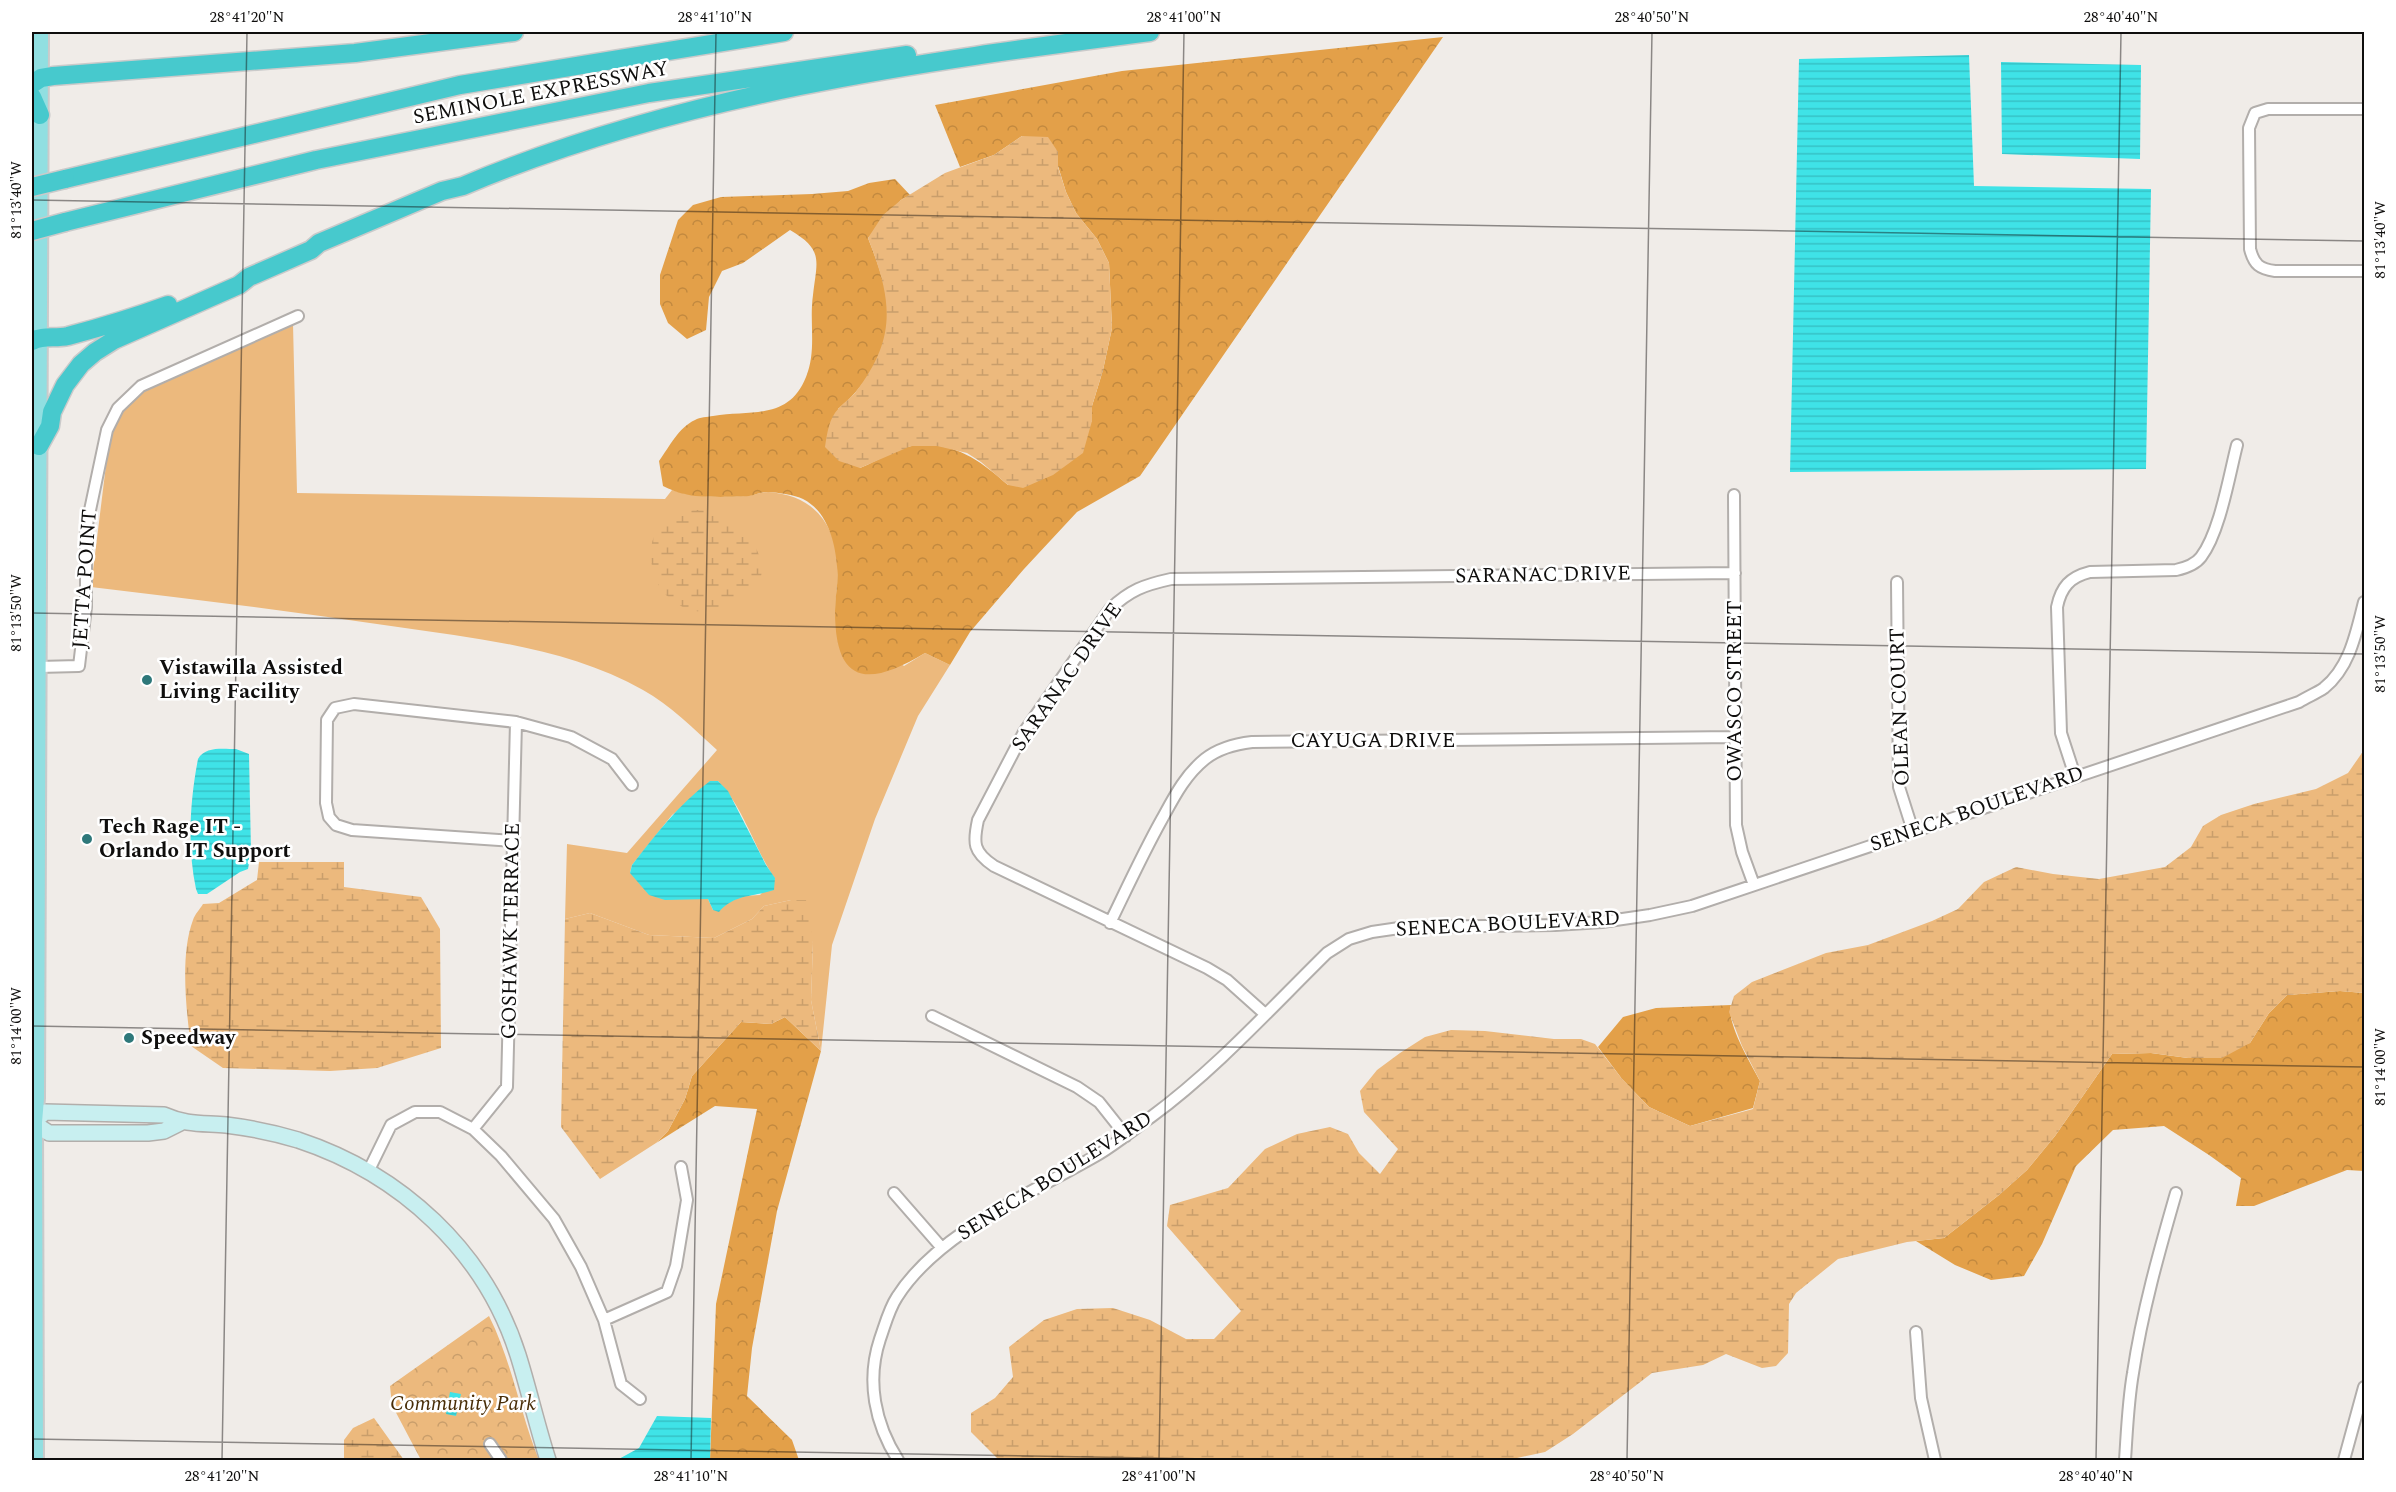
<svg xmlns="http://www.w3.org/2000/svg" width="2396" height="1492" font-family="Spectral,serif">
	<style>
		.grass { fill: #ecb97d; fill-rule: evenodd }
		.forest { fill: url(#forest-crowns) }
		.wetland { fill: url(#wetland-marsh) }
		.park { fill: url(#park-crowns) }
		.water { fill: url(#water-rules) }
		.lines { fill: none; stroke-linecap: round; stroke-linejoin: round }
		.street-casing { stroke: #b2aeab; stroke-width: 14 }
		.secondary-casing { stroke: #b2aeab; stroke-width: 18 }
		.primary-casing { stroke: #cacaca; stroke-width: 20 }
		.highway-casing { stroke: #cacaca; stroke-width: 21 }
		.street { stroke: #fff; stroke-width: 10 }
		.secondary { stroke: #c8eff0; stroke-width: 15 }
		.primary { stroke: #91dfe1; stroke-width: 16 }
		.highway { stroke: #47c9cd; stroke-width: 18 }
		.highway-bridge-casing { stroke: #cacaca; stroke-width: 21; stroke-linecap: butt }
		.highway-bridge { stroke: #47c9cd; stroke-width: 18 }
		.ticks { fill: none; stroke: #0f0e0d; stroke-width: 1.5; stroke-opacity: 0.45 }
		.poi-dot { fill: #2e787a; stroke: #fff; stroke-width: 2 }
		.labels { text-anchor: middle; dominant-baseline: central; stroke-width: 5; stroke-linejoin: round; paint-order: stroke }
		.street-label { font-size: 21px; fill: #0f0e0d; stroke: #fff }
		.poi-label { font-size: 21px; font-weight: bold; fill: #0f0e0d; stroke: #fff; text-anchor: start }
		.park-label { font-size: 21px; font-style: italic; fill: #482d07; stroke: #fff }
		.neatline { fill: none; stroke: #0f0e0d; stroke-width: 2 }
		.ticks-label { font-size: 15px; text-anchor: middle; fill: #0f0e0d }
	</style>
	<defs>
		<pattern id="forest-crowns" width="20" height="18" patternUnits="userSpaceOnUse" patternTransform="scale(1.5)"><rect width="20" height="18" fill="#e3a049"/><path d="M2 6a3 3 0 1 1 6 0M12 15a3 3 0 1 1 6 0" fill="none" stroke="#c2893f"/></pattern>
		<pattern id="wetland-marsh" width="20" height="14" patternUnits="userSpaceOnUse" patternTransform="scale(1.5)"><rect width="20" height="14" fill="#ecb97d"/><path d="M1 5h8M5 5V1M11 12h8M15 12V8" fill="none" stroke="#c99e6b"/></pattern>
		<pattern id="park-crowns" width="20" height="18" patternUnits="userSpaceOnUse" patternTransform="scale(1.5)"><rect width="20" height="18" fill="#ecb97d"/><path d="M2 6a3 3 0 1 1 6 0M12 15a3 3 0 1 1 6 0" fill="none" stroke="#c99e6b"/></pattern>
		<pattern id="water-rules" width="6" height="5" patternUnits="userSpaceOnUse" patternTransform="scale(1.5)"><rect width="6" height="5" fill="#3fe3e7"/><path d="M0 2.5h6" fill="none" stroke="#36c2c5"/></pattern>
	</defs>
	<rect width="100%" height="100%" fill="#f0ece8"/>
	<!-- grass -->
	<path class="grass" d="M 293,324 L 297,493 L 665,499 L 672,490 C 695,498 722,497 745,496 C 753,496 761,492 768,492 C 813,495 836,523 838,568 C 838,583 835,599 835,614 L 904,666 L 925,653 L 950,665 L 918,716 L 875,819 L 832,945 L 821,1051 L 811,1000 L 813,943 L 791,900 L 764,906 L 752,919 L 714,938 L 649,935 L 590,913 L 565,919 L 567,844 L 627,853 L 717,750 C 694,729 670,705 643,690 C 568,648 481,639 398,627 C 296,612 194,599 91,587 L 108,449 L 113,432 L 123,411 L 144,390 ZM 718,781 C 744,808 754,848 775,879 L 760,895 L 742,896 L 713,910 L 708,899 L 630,873 L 632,865 L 672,815 Z"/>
	<!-- forest -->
	<path class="forest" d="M 1443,37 L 1140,476 L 1077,512 L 1024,569 L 970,632 L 950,665 L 925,653 C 870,686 835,687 835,611 C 835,596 839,580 837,566 C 835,541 827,511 803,499 C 795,495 776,492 767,492 C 761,492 755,495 749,496 C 736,497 697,498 685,494 C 677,493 670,489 663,486 L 659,461 C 670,446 678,428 695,420 C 700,417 707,417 713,416 C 752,410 789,420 806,377 C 817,350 809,323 813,295 C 817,260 824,250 790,230 L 743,263 L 722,271 L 709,297 L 706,330 L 687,339 L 668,323 L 660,304 L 660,275 L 678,220 L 693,205 L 721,197 L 812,194 L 848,191 L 869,183 L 895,179 L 910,195 L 901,200 L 868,238 C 878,264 890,294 888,323 C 885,356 863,389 838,409 L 860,468 C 875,462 897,448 912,446 C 952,439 981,461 1008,485 L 1092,421 L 1092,406 L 1103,370 L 1112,328 L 1109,263 L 1097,239 L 1076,213 L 1066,192 L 1058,166 L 1058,152 L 1022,136 L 994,155 L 960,167 L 935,105 L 1122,71 Z
		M 2340,991 L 2364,993 L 2364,1171 L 2347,1170 L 2254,1206 L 2236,1206 L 2241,1178 L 2209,1155 L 2164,1126 L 2113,1130 L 2076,1166 L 2042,1244 L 2024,1276 L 1991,1280 L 1955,1265 L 1916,1241 L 1944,1238 L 1999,1195 L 2027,1170 L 2055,1136 L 2112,1054 L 2151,1053 L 2188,1058 L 2250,1043 L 2269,1013 L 2287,995 Z
		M 1731,1005 C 1726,1023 1751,1064 1760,1081 L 1753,1108 L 1690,1126 L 1649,1107 L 1622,1079 L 1598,1047 L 1623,1017 L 1656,1008 Z
		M 785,1017 L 821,1051 L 777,1211 L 752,1348 L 747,1396 L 792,1440 L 799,1460 L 710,1460 L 716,1304 L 757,1109 L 715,1106 L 656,1143 L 668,1131 L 685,1099 L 692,1076 L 741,1022 L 771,1024 Z"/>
	<!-- wetland -->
	<path class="wetland" d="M 1022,136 L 1048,137 L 1058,152 L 1058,167 L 1066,192 L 1076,213 L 1097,239 L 1109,263 L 1112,328 L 1103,370 L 1092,406 L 1092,421 L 1083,453 L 1053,475 L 1023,488 L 1008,485 L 981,462 L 967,453 L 937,446 L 911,446 L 860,468 L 839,461 L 825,447 C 827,433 829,418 839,408 C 844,402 850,399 855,393 C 898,337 892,300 868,238 L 883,215 L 901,200 L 945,173 L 994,155 Z
		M 693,510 C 704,510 714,510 724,515 C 748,526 780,573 749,592 C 743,595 737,597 732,599 C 716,608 714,613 693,611 C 689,611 685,608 681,606 C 675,601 668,598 663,592 C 651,577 646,547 657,531 C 665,520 681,514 693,510 Z
		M 2364,750 L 2364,993 L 2340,991 L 2287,995 L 2269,1013 L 2250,1043 L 2222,1058 L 2188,1058 L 2151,1053 L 2112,1054 L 2055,1136 L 2027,1170 L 1999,1195 L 1944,1238 L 1907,1242 L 1838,1259 L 1796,1293 L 1789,1304 L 1788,1353 L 1776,1366 L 1762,1368 L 1726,1354 L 1703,1365 L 1652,1373 L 1573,1434 L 1545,1452 L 1508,1460 L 999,1460 L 971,1432 L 971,1413 L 995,1398 L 1013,1377 L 1009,1347 L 1044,1320 L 1077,1309 L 1113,1308 L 1150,1320 L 1186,1339 L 1214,1339 L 1241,1311 L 1167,1226 L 1170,1205 L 1228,1188 L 1265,1149 L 1297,1134 L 1330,1127 L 1348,1134 L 1359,1153 L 1380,1174 L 1398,1149 L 1364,1112 L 1360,1091 L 1377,1070 L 1400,1053 L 1425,1037 L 1451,1030 L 1485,1031 L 1554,1039 L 1581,1039 L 1595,1044 L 1622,1079 L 1649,1107 L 1690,1126 L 1753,1109 L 1760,1081 L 1742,1046 L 1729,1012 L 1734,996 L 1752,982 L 1826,953 L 1868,945 L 1932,921 L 1958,909 L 1984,882 L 2016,867 L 2053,874 L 2099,879 L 2165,867 L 2191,847 L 2203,826 L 2221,815 L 2254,804 L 2316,789 L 2348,773 Z
		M 259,862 L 344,862 L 344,887 L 421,897 L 440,929 L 441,1048 L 377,1068 L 330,1071 L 223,1068 L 191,1046 C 186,1010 180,954 193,920 C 195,914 200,909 203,904 L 219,903 L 257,880 Z
		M 791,900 L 806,900 L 813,943 L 811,1000 L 821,1051 L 785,1017 L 771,1024 L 741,1022 L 692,1076 L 685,1099 L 668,1131 L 656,1143 L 600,1179 L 561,1127 L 565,919 L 590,913 L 649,935 L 714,938 L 752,919 L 764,906 Z
		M 374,1418 L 404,1460 L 344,1460 L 344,1440 L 353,1428 Z"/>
	<!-- park -->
	<path class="park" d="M 489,1316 C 512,1362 520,1413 539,1460 L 421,1460 L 392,1405 L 390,1386 Z"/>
	<!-- water -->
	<path class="water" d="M 1969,55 L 1974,186 L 2151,189 L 2146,469 L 1790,472 L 1799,59 Z
		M 2001,62 L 2141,65 L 2140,159 L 2002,154 Z
		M 236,749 L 249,754 L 251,852 L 248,869 L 240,872 L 207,894 L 198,894 L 196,889 C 187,847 190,800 198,759 C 205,746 223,749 236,749 Z
		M 710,781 L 718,781 L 728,791 L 766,865 L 775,878 L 774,890 C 753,897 734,894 719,912 L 713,910 L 708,899 L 665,900 L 649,895 L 630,873 L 632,865 C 656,834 678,805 710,781 Z
		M 450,1392 L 461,1394 L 456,1416 L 446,1414 Z
		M 657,1416 L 711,1418 L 710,1460 L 617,1460 L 639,1448 Z"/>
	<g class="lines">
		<defs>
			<path id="street" d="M 2364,109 L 2268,109 L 2255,113 L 2249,128 L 2250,249 C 2254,265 2260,269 2275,271 L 2364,271
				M 1734,495 L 1736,825 L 1742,852 L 1754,885
				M 1897,582 L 1899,787 L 1913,831
				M 38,667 L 79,666 L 86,607 L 86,529 L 107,430 L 118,408 L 141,386 L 298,316
				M 2075,776 L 2061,733 L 2057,607 C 2061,587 2070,577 2090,572 L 2176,570 C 2185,568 2195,565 2201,557 C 2220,532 2229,476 2237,445
				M 513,841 L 352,830 L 336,825 L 329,817 L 326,803 L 327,720 L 335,708 L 354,704 L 516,722 L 571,737 L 612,759 L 632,785
				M 1110,923 C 1127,888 1143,853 1162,819 C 1174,797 1185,775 1205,759 C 1219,748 1235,744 1252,742 L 1735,737
				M 1265,1014 L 1227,980 L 1207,968 L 994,866 C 973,852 973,843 978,820 L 1024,732 L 1110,609 C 1130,590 1144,585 1171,579 L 1735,573
				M 932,1016 L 1077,1087 L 1099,1102 L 1126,1136
				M 473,1129 L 507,1087 L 516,722
				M 368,1172 L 391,1125 L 415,1112 L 440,1112 L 473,1129 L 501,1156 L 554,1219 L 581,1267 L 604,1320 L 621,1384 L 640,1399
				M 894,1193 L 942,1248
				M 604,1320 L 667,1292 L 676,1266 L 687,1200 L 681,1167
				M 1916,1332 L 1921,1398 L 1935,1460
				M 490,1444 L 501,1460
				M 898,1460 C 875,1424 866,1381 880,1339 C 885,1325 889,1309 897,1297 C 938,1232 1034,1192 1099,1154 C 1117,1143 1134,1129 1151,1117 C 1215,1070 1271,1008 1327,953 L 1349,939 L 1372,932 L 1406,927 L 1555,925 L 1602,922 L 1650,915 L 1692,906 L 2299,702 C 2307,697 2317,693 2324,688 C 2350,667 2356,633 2364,602
				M 2125,1460 C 2127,1431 2128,1402 2133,1373 C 2142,1312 2159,1252 2176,1193
				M 2344,1460 L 2364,1387"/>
			<path id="secondary" d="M 32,1122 L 49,1133 L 148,1133 L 164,1131 L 180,1123
				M 34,1122 L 45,1112 L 164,1115 C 186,1125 203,1123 226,1125 C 250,1128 275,1133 298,1140 C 401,1174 485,1251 518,1355 C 529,1390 537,1426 548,1460"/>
			<path id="primary" d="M 35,1460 L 34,1122 L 36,1098 L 40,32"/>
			<path id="highway" d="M 32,84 L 41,78 L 53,76 L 355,53 L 514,32
				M 32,97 L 40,115
				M 65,179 L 460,85 L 784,32
				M 65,222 L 316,160 L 649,93 L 907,55
				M 32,341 C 43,335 55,339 68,336 C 102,327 135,317 168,305
				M 39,446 L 50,426 L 52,412 L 65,385 L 81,364 L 95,352 L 114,340 L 239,285 L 249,277 L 311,250 L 319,243 L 442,191 L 463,186 C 681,94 918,62 1150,32"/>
		</defs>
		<!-- street casing -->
		<use href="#street" class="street-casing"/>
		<!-- secondary casing -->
		<use href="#secondary" class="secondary-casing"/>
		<!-- primary casing -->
		<use href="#primary" class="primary-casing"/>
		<!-- highway casing -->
		<use href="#highway" class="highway-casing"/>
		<!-- street -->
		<use href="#street" class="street"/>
		<!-- secondary -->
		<use href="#secondary" class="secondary"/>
		<!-- primary -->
		<use href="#primary" class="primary"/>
		<!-- highway -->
		<use href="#highway" class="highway"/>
		<defs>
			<path id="highway-bridge" d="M 32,187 L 65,179
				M 32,231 L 65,222"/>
		</defs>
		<!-- highway-bridge casing -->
		<use href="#highway-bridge" class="highway-bridge-casing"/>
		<!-- highway-bridge -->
		<use href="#highway-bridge" class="highway-bridge"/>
	</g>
	<!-- ticks -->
	<path class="ticks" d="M 32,200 L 2364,241M 32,613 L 2364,654M 32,1026 L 2364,1067M 32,1439 L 1270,1460M 222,1460 L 247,32M 691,1460 L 716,32M 1159,1460 L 1184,32M 1627,1460 L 1652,32M 2096,1460 L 2121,32"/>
	<!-- markers -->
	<g class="poi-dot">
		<circle cx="147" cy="680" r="6"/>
		<circle cx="87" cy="839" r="6"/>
		<circle cx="129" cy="1038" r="6"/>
	</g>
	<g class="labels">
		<!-- street labels -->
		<g class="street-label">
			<text transform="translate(541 93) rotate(-11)">SEMINOLE EXPRESSWAY</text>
			<text transform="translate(1543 575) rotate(-1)">SARANAC DRIVE</text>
			<text transform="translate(85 579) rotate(-86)">JETTA POINT</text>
			<text transform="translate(1067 677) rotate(-55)">SARANAC DRIVE</text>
			<text transform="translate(1735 691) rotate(-90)">OWASCO STREET</text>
			<text transform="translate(1900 707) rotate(-92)">OLEAN COURT</text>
			<text x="1373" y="741">CAYUGA DRIVE</text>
			<text transform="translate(1977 809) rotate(-19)">SENECA BOULEVARD</text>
			<text transform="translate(1508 924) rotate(-3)">SENECA BOULEVARD</text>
			<text transform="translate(511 931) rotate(-89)">GOSHAWK TERRACE</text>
			<text transform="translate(1055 1176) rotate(-32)">SENECA BOULEVARD</text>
		</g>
		<!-- poi labels -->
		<g class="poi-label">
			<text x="159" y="668">Vistawilla Assisted<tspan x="159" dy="24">Living Facility</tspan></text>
			<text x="99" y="827">Tech Rage IT -<tspan x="99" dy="24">Orlando IT Support</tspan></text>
			<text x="141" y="1038">Speedway</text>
		</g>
		<!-- park labels -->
		<g class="park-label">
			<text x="463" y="1404">Community Park</text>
		</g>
	</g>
	<!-- border -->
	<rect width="2396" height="1492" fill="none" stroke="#ffffff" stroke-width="66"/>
	<rect x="33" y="33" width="2330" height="1426" class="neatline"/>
	<g class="ticks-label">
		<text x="247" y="22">28°41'20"N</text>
		<text x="715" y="22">28°41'10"N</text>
		<text x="1184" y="22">28°41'00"N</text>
		<text x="1652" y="22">28°40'50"N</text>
		<text x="2121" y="22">28°40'40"N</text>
		<text transform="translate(16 200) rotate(-90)" y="5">81°13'40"W</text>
		<text transform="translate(2380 240) rotate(-90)" y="5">81°13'40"W</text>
		<text transform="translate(16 613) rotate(-90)" y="5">81°13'50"W</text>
		<text transform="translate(2380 654) rotate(-90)" y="5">81°13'50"W</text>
		<text transform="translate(16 1026) rotate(-90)" y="5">81°14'00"W</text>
		<text transform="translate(2380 1067) rotate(-90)" y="5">81°14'00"W</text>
		<text x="222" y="1481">28°41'20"N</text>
		<text x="691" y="1481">28°41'10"N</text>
		<text x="1159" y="1481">28°41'00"N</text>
		<text x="1627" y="1481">28°40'50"N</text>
		<text x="2096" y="1481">28°40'40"N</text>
	</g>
</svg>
